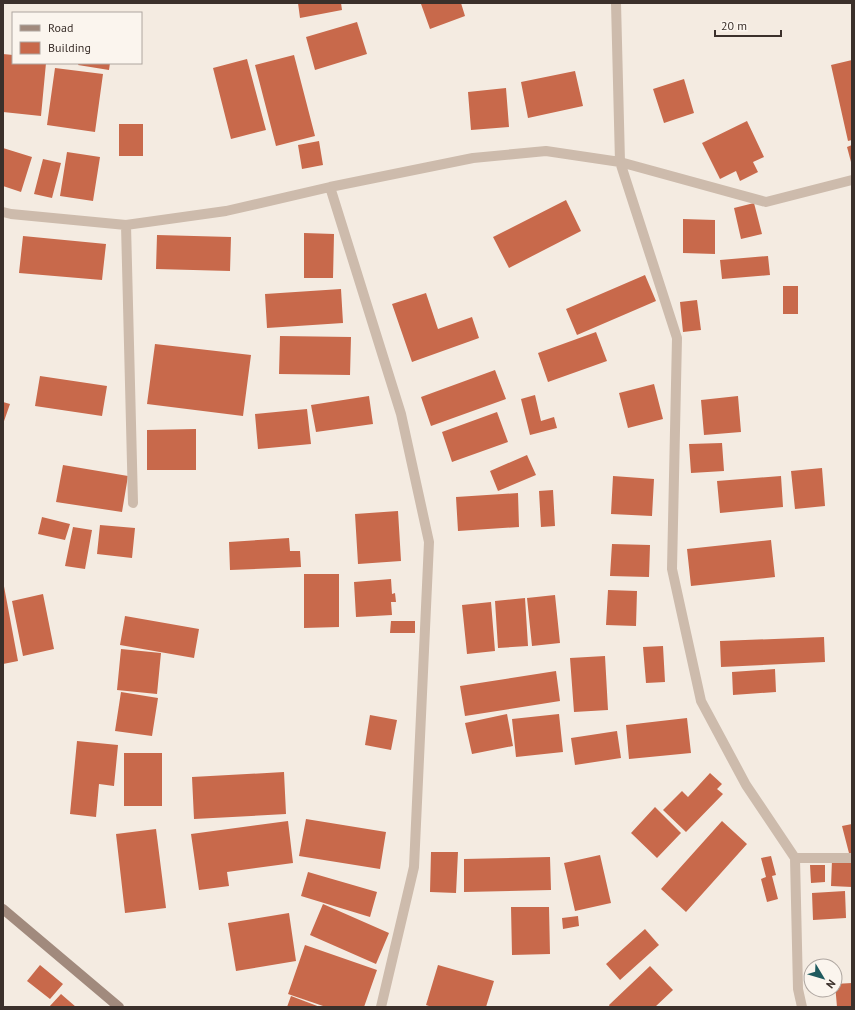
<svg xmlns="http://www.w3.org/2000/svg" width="855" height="1010" font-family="'PT Sans',sans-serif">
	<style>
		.building { fill: #c8694b }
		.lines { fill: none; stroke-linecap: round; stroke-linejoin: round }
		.street { stroke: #cdbbac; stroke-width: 10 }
		.secondary { stroke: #a18a7d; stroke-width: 10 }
	</style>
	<rect width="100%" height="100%" fill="#f4ebe1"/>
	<!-- building -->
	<path class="building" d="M 298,3 L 341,3 L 342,10 L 300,18 Z
		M 424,3 L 461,3 L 465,16 L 430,29 L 421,4 Z
		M 357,22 L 367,54 L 315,70 L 306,37 Z
		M 3,54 L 13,55 L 13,63 L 46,63 L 41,116 L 3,112 Z
		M 294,55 L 315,136 L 276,146 L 255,65 Z
		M 247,59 L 266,130 L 231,139 L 213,68 Z
		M 852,60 L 852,140 L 848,141 L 831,65 Z
		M 79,63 L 110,63 L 109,70 L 78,65 Z
		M 55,68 L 103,74 L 95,132 L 47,125 Z
		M 575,71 L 583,106 L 528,118 L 521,82 Z
		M 684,79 L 694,113 L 664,123 L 653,89 Z
		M 506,88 L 509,127 L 471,130 L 468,92 Z
		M 747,121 L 764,157 L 753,162 L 758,172 L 740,181 L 736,171 L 720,179 L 702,143 Z
		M 119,124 L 143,124 L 143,156 L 119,156 Z
		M 319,141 L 323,165 L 302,169 L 298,145 Z
		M 852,145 L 852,162 L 851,162 L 847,147 Z
		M 3,148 L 32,157 L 21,192 L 3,186 Z
		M 67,152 L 100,157 L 93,201 L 60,196 Z
		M 43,159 L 61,163 L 52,198 L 34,194 Z
		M 566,200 L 581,231 L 509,268 L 493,237 Z
		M 754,203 L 762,234 L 741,239 L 734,208 Z
		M 683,219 L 715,220 L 715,254 L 683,253 Z
		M 304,233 L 334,234 L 333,278 L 304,278 Z
		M 157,235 L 231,237 L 230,271 L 156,269 Z
		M 23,236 L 106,244 L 102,280 L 19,273 Z
		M 768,256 L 770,275 L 722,279 L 720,260 Z
		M 645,275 L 656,301 L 577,335 L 566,309 Z
		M 783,286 L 798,286 L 798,314 L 783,314 Z
		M 341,289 L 343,323 L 267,328 L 265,294 Z
		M 426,293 L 438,329 L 472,317 L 479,338 L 412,362 L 392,304 Z
		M 697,300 L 701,330 L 683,332 L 680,302 Z
		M 596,332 L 607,361 L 548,382 L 538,353 Z
		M 280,336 L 351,337 L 350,375 L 279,374 Z
		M 155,344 L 251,355 L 243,416 L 147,404 Z
		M 495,370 L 506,399 L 431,426 L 421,397 Z
		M 40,376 L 107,386 L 102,416 L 35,406 Z
		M 654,384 L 663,419 L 628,428 L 619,393 Z
		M 535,395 L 541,421 L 554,417 L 557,428 L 530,435 L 521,399 Z
		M 369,396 L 373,424 L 316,432 L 311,405 Z
		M 738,396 L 741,432 L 704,435 L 701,400 Z
		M 3,402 L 10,404 L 3,424 Z
		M 307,409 L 311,444 L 258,449 L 255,414 Z
		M 497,412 L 508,442 L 452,462 L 442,432 Z
		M 196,429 L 196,470 L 147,470 L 147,430 Z
		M 722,443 L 724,471 L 691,473 L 689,444 Z
		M 527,455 L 536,475 L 498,491 L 490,471 Z
		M 63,465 L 128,476 L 122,512 L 56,502 Z
		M 822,468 L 825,506 L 795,509 L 791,471 Z
		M 613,476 L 654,479 L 652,516 L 611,514 Z
		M 781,476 L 783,507 L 720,513 L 717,481 Z
		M 553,490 L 555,526 L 541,527 L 539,491 Z
		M 518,493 L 519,527 L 458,531 L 456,497 Z
		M 398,511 L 401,561 L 358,564 L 355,514 Z
		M 42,517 L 70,524 L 65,540 L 38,534 Z
		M 100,525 L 135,528 L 132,558 L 97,554 Z
		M 73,527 L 92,530 L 85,569 L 65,566 Z
		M 289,538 L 290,551 L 300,551 L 301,567 L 230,570 L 229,542 Z
		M 771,540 L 775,577 L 691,586 L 687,549 Z
		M 612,544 L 650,545 L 649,577 L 610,576 Z
		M 304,574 L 339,574 L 339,627 L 304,628 Z
		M 391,579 L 392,594 L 395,593 L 396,602 L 391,602 L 392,615 L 356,617 L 354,582 Z
		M 3,581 L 18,661 L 3,664 Z
		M 608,590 L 637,591 L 636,626 L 606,625 Z
		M 43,594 L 54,649 L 23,656 L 12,601 Z
		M 555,595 L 560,643 L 532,646 L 527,598 Z
		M 525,598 L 528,646 L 498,648 L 495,601 Z
		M 491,602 L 495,651 L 467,654 L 462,605 Z
		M 125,616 L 199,629 L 194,658 L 120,645 Z
		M 391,621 L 415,621 L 415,633 L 390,633 Z
		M 824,637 L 825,662 L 721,667 L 720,641 Z
		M 663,646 L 665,682 L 646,683 L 643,647 Z
		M 121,649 L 161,653 L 157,694 L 117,690 Z
		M 605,656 L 608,710 L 574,712 L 570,658 Z
		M 775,669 L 776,692 L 733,695 L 732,672 Z
		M 556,671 L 560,701 L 465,716 L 460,686 Z
		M 121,692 L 158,698 L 152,736 L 115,731 Z
		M 507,714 L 513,746 L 472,754 L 465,723 Z
		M 559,714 L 563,752 L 516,757 L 512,719 Z
		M 370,715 L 397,720 L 391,750 L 365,745 Z
		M 687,718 L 691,753 L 629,759 L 626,725 Z
		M 617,731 L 621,758 L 575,765 L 571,738 Z
		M 77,741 L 118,745 L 114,786 L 99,784 L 96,817 L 70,814 Z
		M 124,753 L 162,753 L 162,806 L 124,806 Z
		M 284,772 L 286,814 L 194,819 L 192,777 Z
		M 710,773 L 722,784 L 717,789 L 723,794 L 686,832 L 663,810 L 682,791 L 688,797 Z
		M 655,807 L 681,833 L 657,858 L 631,833 Z
		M 306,819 L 386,832 L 380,869 L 299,856 Z
		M 288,821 L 293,863 L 227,872 L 229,886 L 199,890 L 191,834 Z
		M 722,821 L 747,844 L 686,912 L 661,889 Z
		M 852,824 L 852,856 L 850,857 L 842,826 Z
		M 156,829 L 166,908 L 125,913 L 116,834 Z
		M 431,852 L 458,852 L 456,893 L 430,892 Z
		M 600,855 L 611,903 L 575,911 L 564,863 Z
		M 771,856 L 776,875 L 772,876 L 778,899 L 767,902 L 761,879 L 766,877 L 761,858 Z
		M 550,857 L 551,890 L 464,892 L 464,859 Z
		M 832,860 L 852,861 L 852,887 L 831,886 Z
		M 810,865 L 825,865 L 825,882 L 811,883 Z
		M 308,872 L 377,892 L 370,917 L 301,896 Z
		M 845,891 L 846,918 L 813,920 L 812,893 Z
		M 323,904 L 389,933 L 376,964 L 310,935 Z
		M 511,907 L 549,907 L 550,954 L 512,955 Z
		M 289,913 L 296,961 L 236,971 L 228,923 Z
		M 578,916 L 579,926 L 563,929 L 562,918 Z
		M 645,929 L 659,945 L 620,980 L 606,964 Z
		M 305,945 L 377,970 L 364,1007 L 326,1007 L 288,994 Z
		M 40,965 L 63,984 L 50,999 L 27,981 Z
		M 438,965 L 494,981 L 486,1007 L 432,1007 L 426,1005 Z
		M 650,966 L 673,990 L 655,1007 L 610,1007 L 609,1005 Z
		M 852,983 L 852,1007 L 837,1007 L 835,984 Z
		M 61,994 L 76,1007 L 49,1007 Z
		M 291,996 L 320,1007 L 287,1007 Z"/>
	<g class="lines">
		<!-- street -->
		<path class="street" d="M 616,3 L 620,162 L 677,338 L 672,569 L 701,701 L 746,785 L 795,858 L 798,989 L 802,1007
			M 330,187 L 401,414 L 429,542 L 414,867 L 381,1007
			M 3,212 L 11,214 L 126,225 L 226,211 L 330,187 L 473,158 L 546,151 L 620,162 L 766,202 L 852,180
			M 126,225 L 133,503
			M 795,858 L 852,858"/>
		<!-- secondary -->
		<path class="secondary" d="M 3,909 L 119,1007"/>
	</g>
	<!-- border -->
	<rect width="855" height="1010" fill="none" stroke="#3b302b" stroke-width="8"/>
	<!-- legend -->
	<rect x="12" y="12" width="130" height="52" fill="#fbf5ee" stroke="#aea6a0"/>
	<rect x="20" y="25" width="20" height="6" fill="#a18a7d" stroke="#aea6a0"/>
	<text x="48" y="32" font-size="12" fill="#3b302b">Road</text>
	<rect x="20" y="42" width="20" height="12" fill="#c8694b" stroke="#aea6a0"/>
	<text x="48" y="52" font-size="12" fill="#3b302b">Building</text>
	<!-- north arrow -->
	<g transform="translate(823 978) rotate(128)"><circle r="19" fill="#fbf5ee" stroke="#aea6a0"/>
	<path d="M0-3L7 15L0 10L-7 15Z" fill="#1f5a5e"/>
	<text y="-6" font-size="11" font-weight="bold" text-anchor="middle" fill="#3b302b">N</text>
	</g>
	<!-- scale -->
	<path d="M715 30v6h66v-6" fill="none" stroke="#3b302b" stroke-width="2"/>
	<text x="721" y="30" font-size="12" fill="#3b302b" stroke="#fbf5ee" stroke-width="3" paint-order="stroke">20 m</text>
</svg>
